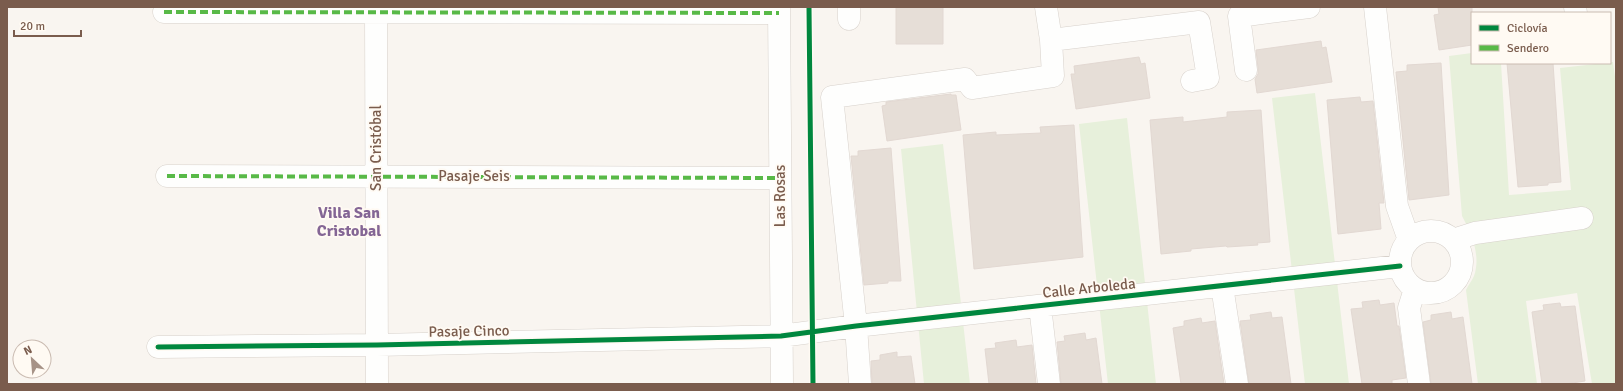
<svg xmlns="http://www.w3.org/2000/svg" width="1623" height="391" font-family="Signika,sans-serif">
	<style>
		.green { fill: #e7f0db }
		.building { fill: #e6ded7; stroke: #e2d8d2 }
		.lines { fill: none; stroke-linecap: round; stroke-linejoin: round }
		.minor-casing { stroke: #d7d1cb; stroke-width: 23 }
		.minor { stroke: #fefefd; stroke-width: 22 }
		.quiet { stroke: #58b947; stroke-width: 4; stroke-dasharray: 8 4; stroke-linecap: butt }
		.cycleway-casing { stroke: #fffaf3; stroke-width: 8 }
		.cycleway { stroke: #00873e; stroke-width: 5 }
		.labels { text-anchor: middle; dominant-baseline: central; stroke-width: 3.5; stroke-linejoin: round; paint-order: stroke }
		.street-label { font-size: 15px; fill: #7a5c4d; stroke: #fffaf3 }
		.neighbourhood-label { font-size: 16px; font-weight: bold; fill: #846695; stroke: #fffaf3 }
	</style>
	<rect width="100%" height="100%" fill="#f9f5f0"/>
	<!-- green -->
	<path class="green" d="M 1472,53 L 1472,63 L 1501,63 L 1509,195 L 1571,190 L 1560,68 L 1613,62 L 1616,84 L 1616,384 L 1592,384 L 1577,293 L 1526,301 L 1537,384 L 1478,384 L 1466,290 C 1468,285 1472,281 1474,276 C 1481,256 1472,234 1462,216 L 1449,56 Z
		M 1315,93 L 1349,384 L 1305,384 L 1272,98 Z
		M 1127,118 L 1156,384 L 1108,384 L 1079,124 Z
		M 943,144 L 970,384 L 924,384 L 901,149 Z"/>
	<!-- building -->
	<path class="building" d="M 896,7 L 943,7 L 943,44 L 896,44 Z
		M 1438,7 L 1472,7 L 1472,45 L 1439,50 L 1434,15 L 1439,14 Z
		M 1321,41 L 1322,48 L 1326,47 L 1332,82 L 1257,93 L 1255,79 L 1258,74 L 1258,68 L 1256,50 Z
		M 1139,57 L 1141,64 L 1145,63 L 1150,98 L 1076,109 L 1071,74 L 1075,74 L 1074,66 Z
		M 1441,63 L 1449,195 L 1409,200 L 1396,72 L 1407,71 L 1407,65 Z
		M 1507,63 L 1553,63 L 1561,182 L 1548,183 L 1548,185 L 1518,187 Z
		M 951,94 L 951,95 L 956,95 L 961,130 L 887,141 L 882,106 L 886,105 L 886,102 Z
		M 1360,97 L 1361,102 L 1373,101 L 1384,203 L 1379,203 L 1381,229 L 1338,234 L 1327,100 Z
		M 1261,110 L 1270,242 L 1257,243 L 1258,245 L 1227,247 L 1226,246 L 1191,249 L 1191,251 L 1161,254 L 1150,120 L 1183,117 L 1183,122 L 1227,117 L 1227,112 Z
		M 1074,125 L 1083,257 L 974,269 L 963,135 L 996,132 L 996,135 L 1041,133 L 1040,127 Z
		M 891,148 L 901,281 L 888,281 L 888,283 L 864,285 L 851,156 L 858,156 L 858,151 Z
		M 1379,300 L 1380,305 L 1394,303 L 1397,326 L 1399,326 L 1406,378 L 1392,380 L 1392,384 L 1362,384 L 1351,309 L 1363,308 L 1362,302 Z
		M 1560,303 L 1561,307 L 1575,306 L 1585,381 L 1566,384 L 1542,384 L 1532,312 L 1544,310 L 1543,305 Z
		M 1271,312 L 1272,318 L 1282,317 L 1291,384 L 1249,384 L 1240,321 L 1251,320 L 1250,315 Z
		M 1451,312 L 1452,319 L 1463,317 L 1472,384 L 1431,384 L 1423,322 L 1431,320 L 1431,315 Z
		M 1201,318 L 1202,323 L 1215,321 L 1224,384 L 1181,384 L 1173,328 L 1184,326 L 1184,321 Z
		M 1085,333 L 1086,340 L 1096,338 L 1102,384 L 1061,384 L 1057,342 L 1065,341 L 1064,336 Z
		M 1016,340 L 1017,347 L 1032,345 L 1036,384 L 989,384 L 985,349 L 996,348 L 995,343 Z
		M 897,352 L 897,357 L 911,356 L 915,384 L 872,384 L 871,361 L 880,360 L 880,355 Z"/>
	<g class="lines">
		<defs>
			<path id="minor" d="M 376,7 L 377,384
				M 779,7 L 782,384
				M 1046,7 L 1051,40
				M 1375,7 L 1397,206 L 1409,240
				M 1575,7 L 1576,13
				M 164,12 L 779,13
				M 849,19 L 849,7
				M 1246,70 L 1239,16 L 1309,7
				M 167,176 L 780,178
				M1400 262a31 31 0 1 1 62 0a31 31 0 1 1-62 0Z
				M 1453,240 L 1475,233 L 1582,218
				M 1222,286 L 1237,384
				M 1415,289 L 1409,308 L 1419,384
				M 1040,306 L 1049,384
				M 158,347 L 377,345 L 781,336 L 856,326 L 1400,266
				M 860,384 L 856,326 L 832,97 L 965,79 L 972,88 L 1053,76 L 1051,40 L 1199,22 L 1208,78 L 1192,81"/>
		</defs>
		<!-- minor casing -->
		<use href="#minor" class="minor-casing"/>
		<!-- minor -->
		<use href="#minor" class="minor"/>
		<!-- quiet -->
		<path class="quiet" d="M 164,12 L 779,13
			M 167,176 L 780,178"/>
		<defs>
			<path id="cycleway" d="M 809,7 L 813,384
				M 158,347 L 377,345 L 781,336 L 856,326 L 1400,266"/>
		</defs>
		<!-- cycleway casing -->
		<use href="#cycleway" class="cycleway-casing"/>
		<!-- cycleway -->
		<use href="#cycleway" class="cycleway"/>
	</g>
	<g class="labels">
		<!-- street labels -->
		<g class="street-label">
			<text transform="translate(376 148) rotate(-90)">San Cristóbal</text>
			<text x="474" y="176">Pasaje Seis</text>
			<text transform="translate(780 196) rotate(-90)">Las Rosas</text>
			<text transform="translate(1089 288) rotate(-6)">Calle Arboleda</text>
			<text transform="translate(469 331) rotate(-1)">Pasaje Cinco</text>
		</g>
		<!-- neighbourhood labels -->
		<g class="neighbourhood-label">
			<text x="349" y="213">Villa San<tspan x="349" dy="18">Cristobal</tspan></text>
		</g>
	</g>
	<!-- border -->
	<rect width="1623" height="391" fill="none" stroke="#7a5c4d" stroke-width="16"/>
	<!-- legend -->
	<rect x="1471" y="12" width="140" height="52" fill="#fffaf3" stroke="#cabbb1"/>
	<rect x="1479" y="25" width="20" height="6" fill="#00873e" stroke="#cabbb1"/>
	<text x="1507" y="32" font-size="12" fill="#7a5c4d">Ciclovía</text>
	<rect x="1479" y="45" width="20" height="6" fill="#58b947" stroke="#cabbb1"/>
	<text x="1507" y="52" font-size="12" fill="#7a5c4d">Sendero</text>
	<!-- north arrow -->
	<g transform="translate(32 359) rotate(334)"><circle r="19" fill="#fffaf3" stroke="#cabbb1"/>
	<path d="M0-3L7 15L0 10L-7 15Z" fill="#a69286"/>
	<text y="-6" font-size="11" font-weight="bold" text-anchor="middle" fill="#7a5c4d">N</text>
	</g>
	<!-- scale -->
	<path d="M14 30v6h67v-6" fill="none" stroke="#7a5c4d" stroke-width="2"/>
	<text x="20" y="30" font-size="12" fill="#7a5c4d" stroke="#fffaf3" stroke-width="3" paint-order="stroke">20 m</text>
</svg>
